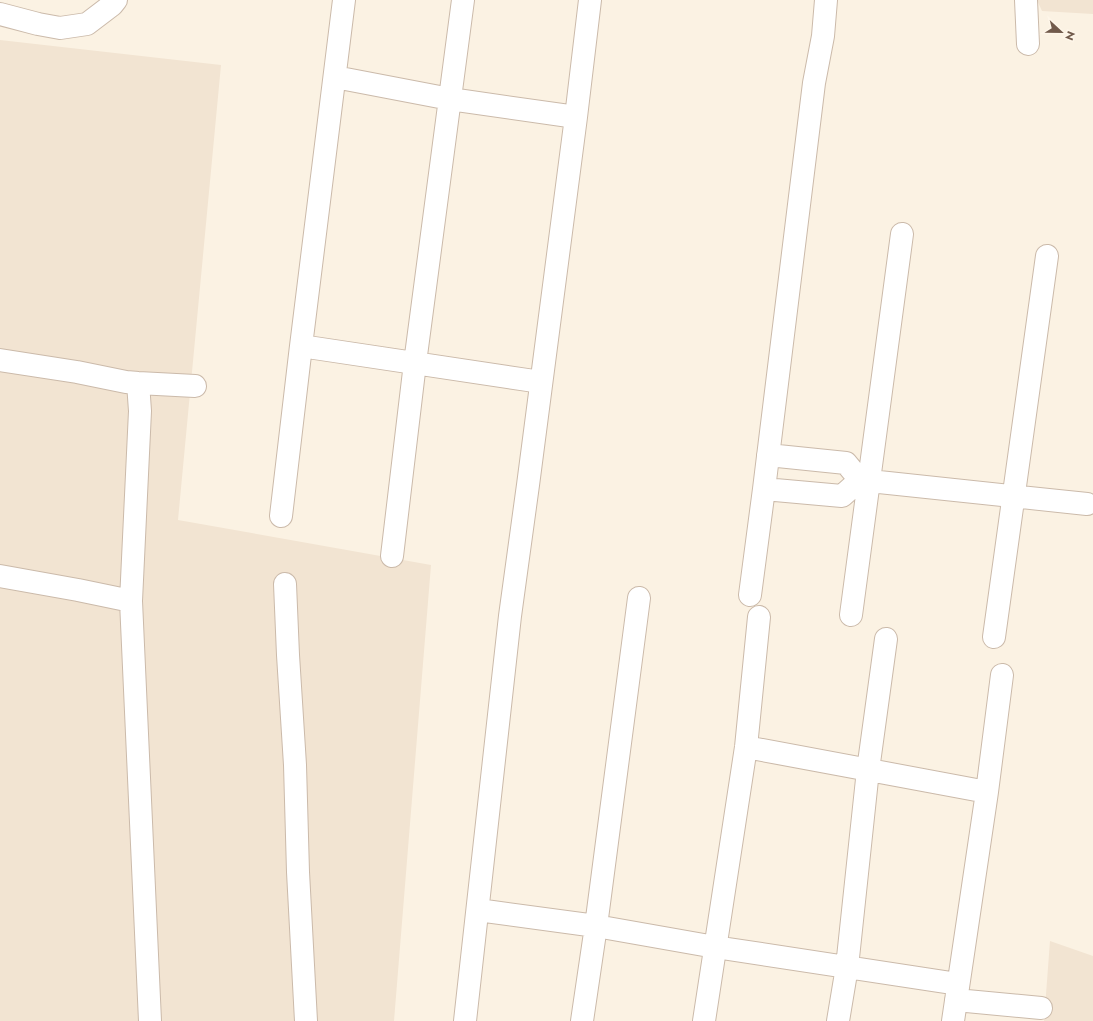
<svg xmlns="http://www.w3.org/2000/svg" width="1093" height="1021" font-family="Jost,sans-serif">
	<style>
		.residential { fill: #f2e4d2 }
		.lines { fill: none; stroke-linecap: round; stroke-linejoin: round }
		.minor-casing { stroke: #cbbaaa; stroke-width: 24 }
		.minor { stroke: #fff; stroke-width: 22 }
	</style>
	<rect width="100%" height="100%" fill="#fbf2e3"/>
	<!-- residential -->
	<path class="residential" d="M 1037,0 L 1093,0 L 1093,14 L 1042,11 Z
		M 0,40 L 221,65 L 178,520 L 431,565 L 394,1021 L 0,1021 Z
		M 1050,941 L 1093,956 L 1093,1021 L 1044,1021 Z"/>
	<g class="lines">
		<defs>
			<path id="minor" d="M 1026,0 L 1028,44
				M 0,14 L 38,24 L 60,28 L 87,24 L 112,5 L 116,0
				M 335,77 L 450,99 L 576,117
				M 301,346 L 344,0
				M 0,360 L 77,372 L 126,382 L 138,383 L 195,386
				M 138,383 L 140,411 L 131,601 L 150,1021
				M 860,480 L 1087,504
				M 764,489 L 842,496 L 860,480 L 846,463 L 768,455
				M 281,516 L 301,346 L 541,382
				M 392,556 L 415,363 L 463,0
				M 0,576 L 78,590 L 131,601
				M 285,584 L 288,655 L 295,765 L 298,872 L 306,1021
				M 750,595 L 764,489 L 814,83 L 823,36 L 826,0
				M 851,615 L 902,234
				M 994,637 L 1047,256
				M 746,747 L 987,792
				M 478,910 L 596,926 L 715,947 L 958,984
				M 956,1000 L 1041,1008
				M 465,1021 L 510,616 L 528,485 L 576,117 L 590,0
				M 582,1021 L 596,926 L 639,598
				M 704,1021 L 746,747 L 759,617
				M 838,1021 L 847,967 L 868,770 L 886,639
				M 953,1021 L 987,792 L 1002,675"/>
		</defs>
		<!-- minor casing -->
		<use href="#minor" class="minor-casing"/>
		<!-- minor -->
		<use href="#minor" class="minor"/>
	</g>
	<!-- north arrow -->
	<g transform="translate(1061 32) rotate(112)" stroke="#fef6e9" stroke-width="3" paint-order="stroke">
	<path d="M0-3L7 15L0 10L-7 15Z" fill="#715a4b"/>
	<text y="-6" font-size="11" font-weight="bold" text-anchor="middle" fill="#715a4b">N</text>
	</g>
</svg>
